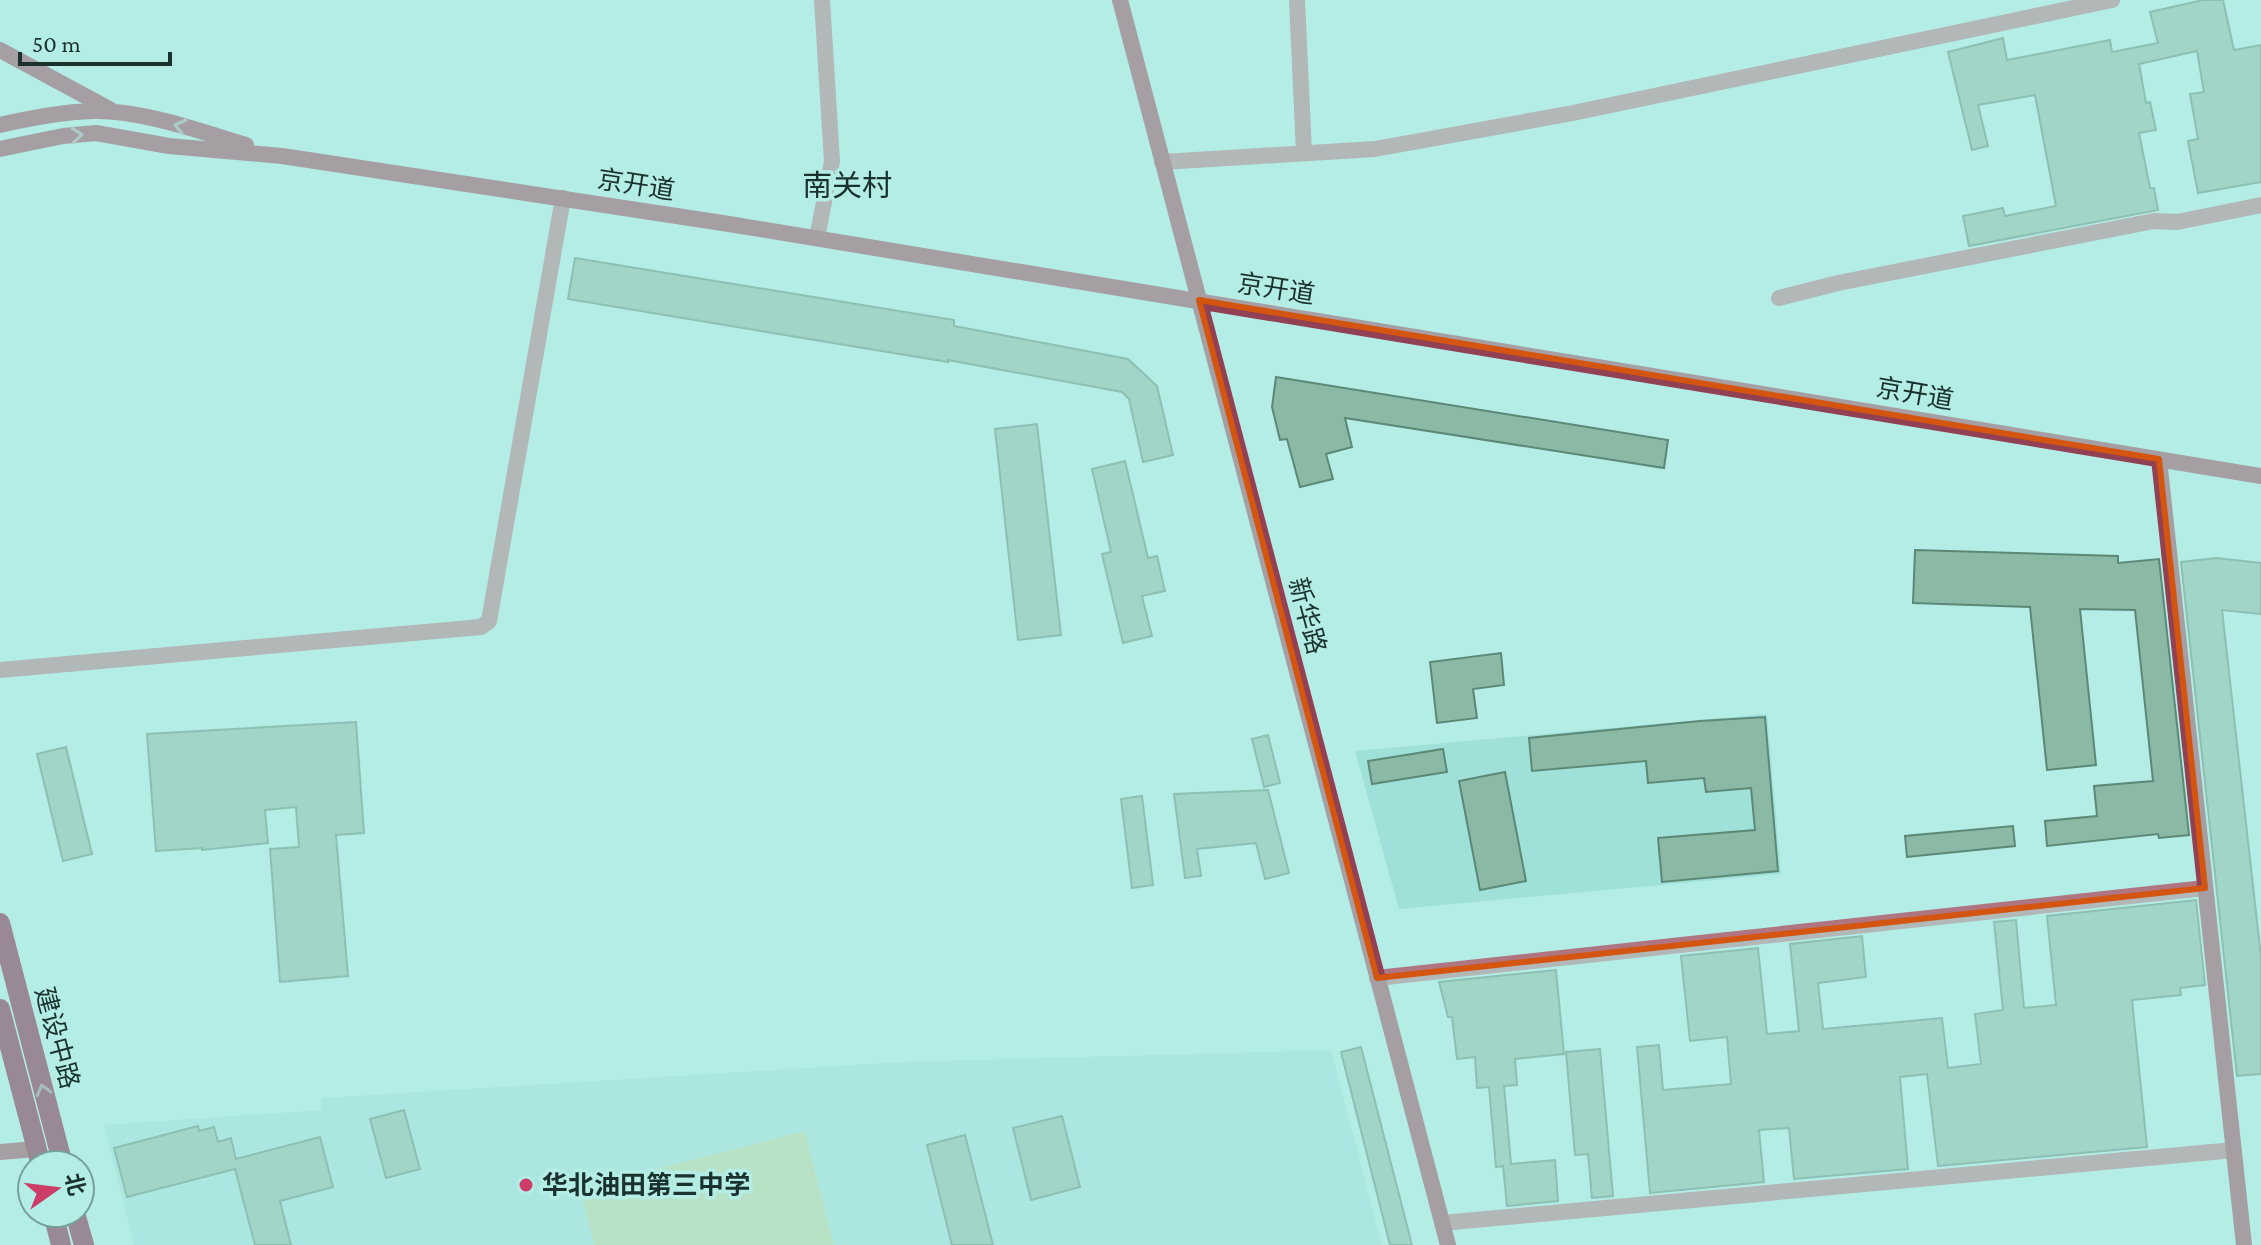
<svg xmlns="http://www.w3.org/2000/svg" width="2261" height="1245" font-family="'Crimson Pro','Noto Sans SC',serif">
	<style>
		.built { fill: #9fe1d9 }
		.green { fill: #bdd69d }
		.building { fill: #8ab9a5; stroke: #5c8977; stroke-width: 2 }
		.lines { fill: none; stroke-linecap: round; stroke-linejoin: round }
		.street { stroke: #af7580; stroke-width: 16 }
		.secondary { stroke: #924054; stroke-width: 16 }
		.primary { stroke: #790f35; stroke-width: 20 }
		.oneway { stroke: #a59fa4 }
		.oneway2 { stroke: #967e8e }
		.marked { fill: none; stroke: #d3550f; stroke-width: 6; stroke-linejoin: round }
		.poi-dot { fill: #cc3e68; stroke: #b4ece6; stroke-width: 3 }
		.labels { text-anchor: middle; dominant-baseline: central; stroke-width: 7; stroke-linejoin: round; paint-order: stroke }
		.street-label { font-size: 26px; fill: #1a312e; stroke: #b4ece6 }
		.poi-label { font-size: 26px; font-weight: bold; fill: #1a312e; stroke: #b4ece6; text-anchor: start }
		.quarter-label { font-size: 30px; fill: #1a312e; stroke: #b4ece6 }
	</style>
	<rect width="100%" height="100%" fill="#b4ece6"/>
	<!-- built -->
	<path class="built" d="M 1767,714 L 1781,874 L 1399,909 L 1355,751 Z
		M 1331,1050 L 1382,1245 L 134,1245 L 104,1125 L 321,1110 L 321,1098 L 901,1062 Z"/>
	<!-- green -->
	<path class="green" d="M 805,1131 L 834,1245 L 594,1245 L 580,1188 Z"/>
	<!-- building -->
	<path class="building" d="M 2203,0 L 2223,0 L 2234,50 L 2261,45 L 2261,182 L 2198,193 L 2188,141 L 2198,139 L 2190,94 L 2204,92 L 2197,51 L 2139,64 L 2146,103 L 2150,102 L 2156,130 L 2139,133 L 2150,188 L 2154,188 L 2158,210 L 1969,246 L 1963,216 L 2003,208 L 2005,216 L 2056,206 L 2035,95 L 1978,105 L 1988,146 L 1972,150 L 1948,52 L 2003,38 L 2007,60 L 2110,40 L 2112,52 L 2158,43 L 2150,12 Z
		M 575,258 L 954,320 L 954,326 L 1128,359 L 1157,386 L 1173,455 L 1143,462 L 1129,399 L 1122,392 L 948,360 L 948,362 L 568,299 Z
		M 1276,377 L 1668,440 L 1664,468 L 1345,418 L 1352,447 L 1326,454 L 1333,479 L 1300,487 L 1287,439 L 1280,440 L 1272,407 Z
		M 1037,424 L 1061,635 L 1018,640 L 995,429 Z
		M 1125,461 L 1148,558 L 1157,556 L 1165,591 L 1142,596 L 1152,636 L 1123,643 L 1102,554 L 1111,552 L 1092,469 Z
		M 1915,550 L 2118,556 L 2118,563 L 2159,559 L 2189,835 L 2159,838 L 2158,834 L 2047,846 L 2045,821 L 2097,816 L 2094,786 L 2153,781 L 2135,610 L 2080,609 L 2096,765 L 2047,770 L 2030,607 L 1913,603 Z
		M 2217,558 L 2261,563 L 2261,614 L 2222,610 L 2261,957 L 2261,1074 L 2237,1076 L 2181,562 Z
		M 1501,653 L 1504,685 L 1473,689 L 1477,718 L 1437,723 L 1430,662 Z
		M 1765,717 L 1778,871 L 1662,882 L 1658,838 L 1755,830 L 1751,788 L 1706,792 L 1704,778 L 1648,783 L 1646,761 L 1532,771 L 1529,738 L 1700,721 Z
		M 356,722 L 364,833 L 336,835 L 348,976 L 280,982 L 270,849 L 299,847 L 296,807 L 265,810 L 268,843 L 202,850 L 202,848 L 156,851 L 147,734 Z
		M 1268,735 L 1280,783 L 1264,787 L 1252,739 Z
		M 66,747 L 92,854 L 63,861 L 37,754 Z
		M 1443,749 L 1447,772 L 1372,784 L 1368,761 Z
		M 1505,772 L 1526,881 L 1480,890 L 1459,781 Z
		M 1268,790 L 1289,873 L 1265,879 L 1256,843 L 1197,849 L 1201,876 L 1185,878 L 1174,794 Z
		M 1142,796 L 1153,885 L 1132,888 L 1121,799 Z
		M 2013,826 L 2015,846 L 1907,857 L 1905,836 Z
		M 2196,900 L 2205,985 L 2180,988 L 2181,995 L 2132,1000 L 2147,1147 L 1938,1166 L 1927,1074 L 1900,1077 L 1908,1169 L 1794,1179 L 1789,1128 L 1759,1130 L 1764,1182 L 1650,1193 L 1637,1047 L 1659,1045 L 1663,1090 L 1731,1084 L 1727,1037 L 1690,1041 L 1681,956 L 1758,948 L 1767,1034 L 1799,1031 L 1790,944 L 1862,936 L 1866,977 L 1818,983 L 1823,1029 L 1942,1018 L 1948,1068 L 1981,1064 L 1975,1014 L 2003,1010 L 1994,922 L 2016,920 L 2024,1008 L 2056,1005 L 2047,916 Z
		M 1556,970 L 1564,1054 L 1515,1059 L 1517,1085 L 1504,1086 L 1511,1164 L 1555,1160 L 1558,1201 L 1507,1206 L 1503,1166 L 1496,1167 L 1489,1087 L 1477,1088 L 1475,1057 L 1457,1059 L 1452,1017 L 1448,1017 L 1439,982 Z
		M 1361,1047 L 1412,1245 L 1390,1245 L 1341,1052 Z
		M 1600,1049 L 1613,1196 L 1592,1198 L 1588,1154 L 1575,1155 L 1566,1052 Z
		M 404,1110 L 420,1169 L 386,1178 L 370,1119 Z
		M 1062,1116 L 1080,1187 L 1031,1200 L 1013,1128 Z
		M 198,1126 L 199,1131 L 214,1127 L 218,1142 L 231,1138 L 236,1159 L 320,1137 L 333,1187 L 280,1201 L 291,1245 L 255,1245 L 235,1169 L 127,1197 L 114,1148 Z
		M 965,1135 L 993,1245 L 952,1245 L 927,1145 Z"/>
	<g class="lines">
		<!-- street -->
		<path class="street" d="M 1297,0 L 1304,153
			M 1162,162 L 1375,149 L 1573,113 L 2112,0
			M 817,238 L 832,161 L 822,0
			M 1779,298 L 1838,283 L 2154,221 L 2177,222 L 2261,205
			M 0,670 L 481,627 L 489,621 L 563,198
			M 1377,978 L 2205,888
			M 1442,1223 L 2234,1150"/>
		<!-- secondary -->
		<path class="secondary" d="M 1120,0 L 1448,1245
			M 0,50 L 111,110
			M 0,125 C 30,118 62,112 93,111 C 142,110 199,131 246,145
			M 0,149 L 63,136 L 96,133 L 169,146 L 282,156 L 729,224 L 2261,476
			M 2159,459 L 2244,1245
			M 0,1152 L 36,1149"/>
		<!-- primary -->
		<path class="primary" d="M 0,923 L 63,1165
			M 0,1009 L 41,1165
			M 53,1213 L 61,1245
			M 75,1213 L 84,1245"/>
	</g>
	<!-- one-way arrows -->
	<defs><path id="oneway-chevron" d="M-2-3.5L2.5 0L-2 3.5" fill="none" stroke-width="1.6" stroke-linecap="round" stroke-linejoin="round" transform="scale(2)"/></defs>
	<g class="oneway">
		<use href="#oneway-chevron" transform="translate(180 126) rotate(-165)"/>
		<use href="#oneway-chevron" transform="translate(77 135) rotate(-5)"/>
	</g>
	<use class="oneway2" href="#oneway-chevron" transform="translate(43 1090) rotate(-105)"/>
	<!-- marked area -->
	<path d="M0 0H2261V1245H0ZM 1199,300 L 2159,459 L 2205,888 L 1377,978 Z" fill="#b4ece6" fill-opacity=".55" fill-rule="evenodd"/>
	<path class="marked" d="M 1199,300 L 2159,459 L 2205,888 L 1377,978 Z"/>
	<!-- markers -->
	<circle class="poi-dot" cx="526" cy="1185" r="8"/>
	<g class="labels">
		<!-- street labels -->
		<g class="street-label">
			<text transform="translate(636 185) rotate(9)">京开道</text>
			<text transform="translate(1276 289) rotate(9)">京开道</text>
			<text transform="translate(1915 394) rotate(10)">京开道</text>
			<text transform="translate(1307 616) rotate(75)">新华路</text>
			<text transform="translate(57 1038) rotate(75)">建设中路</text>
		</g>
		<!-- poi labels -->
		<g class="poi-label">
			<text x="542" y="1185">华北油田第三中学</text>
		</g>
		<!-- quarter labels -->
		<g class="quarter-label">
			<text x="847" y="185">南关村</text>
		</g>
	</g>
	<!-- north arrow -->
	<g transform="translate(56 1189) rotate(76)"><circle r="38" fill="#b4ece6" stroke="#76a19c" stroke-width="2"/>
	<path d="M0-6L14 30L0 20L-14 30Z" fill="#cc3e68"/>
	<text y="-12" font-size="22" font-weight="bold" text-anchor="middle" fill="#1a312e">北</text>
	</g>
	<!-- scale -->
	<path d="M20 52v12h150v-12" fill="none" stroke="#1a312e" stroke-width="4"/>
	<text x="32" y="52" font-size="24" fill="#1a312e" stroke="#b4ece6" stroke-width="6" paint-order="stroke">50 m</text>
</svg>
